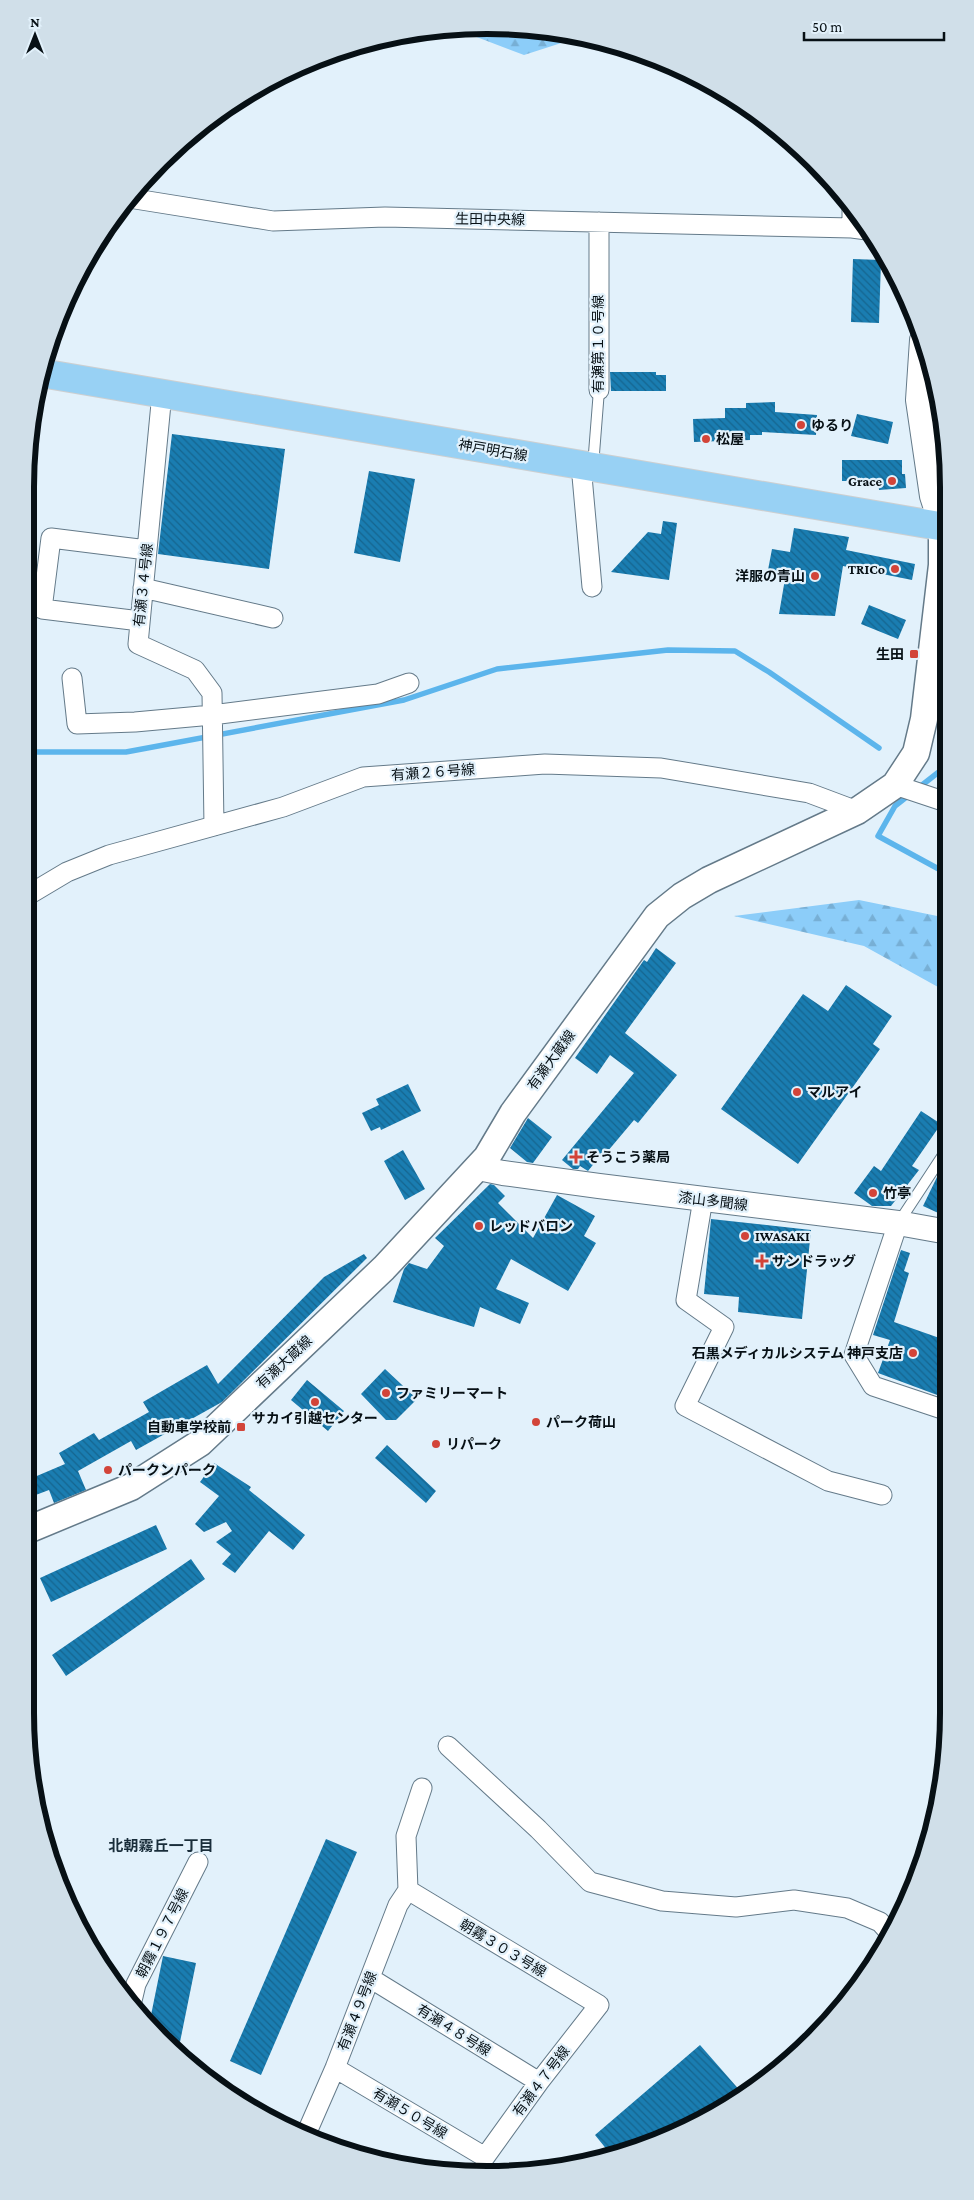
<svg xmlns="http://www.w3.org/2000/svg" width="974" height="2200" font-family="'Crimson Pro','Noto Sans JP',serif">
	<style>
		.forest { fill: url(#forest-firs) }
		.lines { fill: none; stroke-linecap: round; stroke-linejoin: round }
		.stream { stroke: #5cb5ec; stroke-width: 5.5 }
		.building { fill: url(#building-back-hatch) }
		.service-casing { stroke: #647a89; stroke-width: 12 }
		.minor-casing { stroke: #647a89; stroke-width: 21 }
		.tertiary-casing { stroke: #647a89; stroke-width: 26 }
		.secondary-casing { stroke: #647a89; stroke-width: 29 }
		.primary-casing { stroke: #cdcfd0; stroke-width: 30 }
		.service { stroke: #fff; stroke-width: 10 }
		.minor { stroke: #fff; stroke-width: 19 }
		.tertiary { stroke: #fff; stroke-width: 24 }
		.secondary { stroke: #fff; stroke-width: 26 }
		.primary { stroke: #98d1f4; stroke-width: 28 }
		.poi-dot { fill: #d24439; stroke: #e2f1fb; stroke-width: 2 }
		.labels { text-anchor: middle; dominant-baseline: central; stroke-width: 4.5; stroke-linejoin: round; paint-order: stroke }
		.street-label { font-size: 14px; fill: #071015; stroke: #e2f1fb }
		.poi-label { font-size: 14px; font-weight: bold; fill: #071015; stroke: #e2f1fb; text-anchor: start }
		.neighbourhood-label { font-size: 15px; font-weight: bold; fill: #192d3a; stroke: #e2f1fb }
		.rim { fill: none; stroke: #071015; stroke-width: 6 }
	</style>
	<defs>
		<pattern id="forest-firs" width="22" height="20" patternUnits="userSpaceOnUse" patternTransform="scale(1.25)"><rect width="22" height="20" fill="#8ccdf9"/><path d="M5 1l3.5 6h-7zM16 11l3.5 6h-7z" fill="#77afd5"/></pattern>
		<pattern id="building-back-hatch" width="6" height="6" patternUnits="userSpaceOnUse" patternTransform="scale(1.25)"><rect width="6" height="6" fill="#1a7db1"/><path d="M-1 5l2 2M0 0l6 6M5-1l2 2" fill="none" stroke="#15658f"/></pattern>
	</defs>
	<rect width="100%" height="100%" fill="#e2f1fb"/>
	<!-- forest -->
	<path class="forest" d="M 487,25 L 577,34 L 583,36 L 524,55 L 453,28 Z
		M 419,32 L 365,52 L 353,47 L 397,34 Z
		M 859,900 L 947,918 L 947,992 L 864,946 L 734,916 Z"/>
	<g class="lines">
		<!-- stream -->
		<path class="stream" d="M 25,752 L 126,752 L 404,700 L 497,669 L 668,650 L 735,651 L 769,672 L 879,748
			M 917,789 L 940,771
			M 909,795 L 895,806 L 878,836 L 946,873"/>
	</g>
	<!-- building -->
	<path class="building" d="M 853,259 L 881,260 L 879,323 L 851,322 Z
		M 610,372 L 656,372 L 656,375 L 666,375 L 666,391 L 611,391 Z
		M 775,402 L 775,412 L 817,415 L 816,435 L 762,432 L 762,435 L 750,435 L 750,440 L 694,442 L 693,419 L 725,418 L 725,408 L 746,408 L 746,403 Z
		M 857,414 L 893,422 L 888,444 L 851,436 Z
		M 172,434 L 285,449 L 269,569 L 158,554 Z
		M 842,460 L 902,460 L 902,474 L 905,474 L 906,488 L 879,490 L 878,481 L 842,481 Z
		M 369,471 L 415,479 L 400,562 L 354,553 Z
		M 663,521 L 677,523 L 669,580 L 611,572 L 648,532 L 661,534 Z
		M 794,528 L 849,537 L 846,550 L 915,564 L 912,580 L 843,566 L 835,616 L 779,614 L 786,573 L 768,570 L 772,549 L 790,552 Z
		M 869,605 L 906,620 L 898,639 L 861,624 Z
		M 656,948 L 676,963 L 625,1033 L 677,1075 L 638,1123 L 634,1120 L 602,1158 L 600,1156 L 588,1171 L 580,1166 L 578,1169 L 573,1169 L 562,1160 L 634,1073 L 610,1055 L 597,1074 L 575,1058 L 644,960 L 647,962 Z
		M 846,985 L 892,1016 L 873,1044 L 880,1049 L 798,1164 L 721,1109 L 803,994 L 828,1011 Z
		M 408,1084 L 421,1111 L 381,1130 L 380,1127 L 371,1131 L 362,1113 L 379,1105 L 376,1099 Z
		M 921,1111 L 941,1124 L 912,1166 L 919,1170 L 891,1206 L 872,1206 L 854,1193 L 874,1166 L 881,1171 Z
		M 528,1118 L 552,1137 L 533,1163 L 527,1162 L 510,1148 Z
		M 403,1150 L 425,1189 L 405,1200 L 384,1161 Z
		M 937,1177 L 947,1182 L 947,1217 L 923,1206 Z
		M 490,1184 L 494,1185 L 505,1196 L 498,1203 L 533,1238 L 557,1195 L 595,1216 L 584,1236 L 596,1243 L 568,1291 L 511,1259 L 496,1289 L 529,1303 L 520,1324 L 480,1307 L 474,1327 L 393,1302 L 404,1269 L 409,1263 L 427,1269 L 444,1246 L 435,1238 Z
		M 711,1219 L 811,1230 L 802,1319 L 738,1312 L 739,1297 L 704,1294 Z
		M 901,1250 L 910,1253 L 904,1271 L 909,1273 L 894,1322 L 948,1341 L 948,1399 L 878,1373 L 890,1340 L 873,1335 Z
		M 364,1254 L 367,1258 L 222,1402 L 136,1450 L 131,1441 L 78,1471 L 86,1490 L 54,1503 L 49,1490 L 25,1499 L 25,1481 L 65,1464 L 59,1453 L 94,1433 L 99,1440 L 149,1412 L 143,1402 L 207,1365 L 218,1384 L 324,1277 Z
		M 385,1369 L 417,1399 L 396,1420 L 386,1420 L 361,1394 Z
		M 307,1380 L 344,1411 L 328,1431 L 291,1400 Z
		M 387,1445 L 436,1491 L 426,1503 L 375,1458 Z
		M 214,1463 L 251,1487 L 249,1490 L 305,1535 L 293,1550 L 269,1531 L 235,1573 L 222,1564 L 231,1554 L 216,1542 L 232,1531 L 226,1522 L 204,1532 L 195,1524 L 219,1496 L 200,1482 Z
		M 156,1525 L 167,1549 L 51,1602 L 40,1578 Z
		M 191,1559 L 205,1579 L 66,1676 L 52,1655 Z
		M 326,1839 L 357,1852 L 261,2075 L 230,2061 Z
		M 163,1956 L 196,1963 L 180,2042 L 165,2038 L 149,2025 Z
		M 700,2045 L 742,2093 L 718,2113 L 635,2151 L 612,2156 L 595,2135 Z"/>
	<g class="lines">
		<defs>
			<path id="service" d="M 918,400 L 938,402
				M 593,466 L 599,390
				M 899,1222 L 947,1149"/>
			<path id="minor" d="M 129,198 L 273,221 L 385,217 L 852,228 L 867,230
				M 852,228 L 852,204
				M 599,390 L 599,222
				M 162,393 L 138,644 L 195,670 L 212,693 L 214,826
				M 581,465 L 592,587
				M 143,588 L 273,618
				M 140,621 L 42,609 L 51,538 L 147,550
				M 72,678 L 77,724 L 135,722 L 212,715 L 378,694 L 409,683
				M 895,785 L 946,802
				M 25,897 L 67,872 L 109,855 L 283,807 L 363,777 L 545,764 L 661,768 L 809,793 L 857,811
				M 703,1199 L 686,1300 L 724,1327 L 685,1406 L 828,1481 L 882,1495
				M 898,1223 L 854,1355 L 873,1386 L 948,1411
				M 448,1746 L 538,1829 L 590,1882 L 662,1901 L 736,1907 L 794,1900 L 847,1908 L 880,1922 L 888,1931
				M 408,1890 L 599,2005 L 539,2082 L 485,2157
				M 408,1890 L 406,1836 L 422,1788
				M 370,1978 L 539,2082
				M 131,2005 L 136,1984 L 198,1862
				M 335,2068 L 485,2157
				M 307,2132 L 335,2068 L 398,1905 L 408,1890"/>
			<path id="tertiary" d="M 922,340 L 918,400 L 932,496 L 942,527
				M 478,1168 L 503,1173 L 599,1186 L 898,1223 L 948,1232"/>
			<path id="secondary" d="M 25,1531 L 131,1487 L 200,1443 L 384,1268 L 487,1157 L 513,1113 L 657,916 L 682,896 L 709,880 L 857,811 L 895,785 L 916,753 L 924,719 L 942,565 L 942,527"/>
			<path id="primary" d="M 41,373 L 945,527"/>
		</defs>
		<!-- service casing -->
		<use href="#service" class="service-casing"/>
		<!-- minor casing -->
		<use href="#minor" class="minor-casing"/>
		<!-- tertiary casing -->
		<use href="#tertiary" class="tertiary-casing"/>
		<!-- secondary casing -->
		<use href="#secondary" class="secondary-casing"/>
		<!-- primary casing -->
		<use href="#primary" class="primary-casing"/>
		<!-- service -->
		<use href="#service" class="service"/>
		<!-- minor -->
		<use href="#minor" class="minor"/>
		<!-- tertiary -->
		<use href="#tertiary" class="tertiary"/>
		<!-- secondary -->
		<use href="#secondary" class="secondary"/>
		<!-- primary -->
		<use href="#primary" class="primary"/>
	</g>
	<!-- markers -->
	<g class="poi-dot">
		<circle cx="801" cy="425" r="5"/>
		<circle cx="706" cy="439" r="5"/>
		<circle cx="892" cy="481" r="5"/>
		<circle cx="895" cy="569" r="5"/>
		<circle cx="815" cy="576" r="5"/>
		<rect x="909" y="649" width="10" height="10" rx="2.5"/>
		<circle cx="797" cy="1092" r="5"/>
		<path d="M573.5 1149.5h5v5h5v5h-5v5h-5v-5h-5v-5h5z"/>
		<circle cx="873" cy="1193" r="5"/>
		<circle cx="479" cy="1226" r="5"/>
		<circle cx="745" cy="1236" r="5"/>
		<path d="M759.5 1253.5h5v5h5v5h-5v5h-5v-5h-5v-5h5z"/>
		<circle cx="913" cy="1353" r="5"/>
		<circle cx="386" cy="1393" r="5"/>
		<circle cx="315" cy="1402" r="5"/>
		<circle cx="536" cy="1422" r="5"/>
		<rect x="236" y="1422" width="10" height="10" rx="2.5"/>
		<circle cx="436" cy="1444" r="5"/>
		<circle cx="108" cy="1470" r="5"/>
	</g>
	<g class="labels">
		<!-- street labels -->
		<g class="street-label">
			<text transform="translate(490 219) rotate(1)">生田中央線</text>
			<text transform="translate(598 344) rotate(-90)">有瀬第１０号線</text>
			<text transform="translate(493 450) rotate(10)">神戸明石線</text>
			<text transform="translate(143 585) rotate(-84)">有瀬３４号線</text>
			<text transform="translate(433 772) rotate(-4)">有瀬２６号線</text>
			<text transform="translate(551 1060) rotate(-54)">有瀬大蔵線</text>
			<text transform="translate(713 1201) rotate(7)">漆山多聞線</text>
			<text transform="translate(284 1362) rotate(-43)">有瀬大蔵線</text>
			<text transform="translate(162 1933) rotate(-63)">朝霧１９７号線</text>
			<text transform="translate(503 1948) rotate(31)">朝霧３０３号線</text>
			<text transform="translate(357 2011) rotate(-69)">有瀬４９号線</text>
			<text transform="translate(454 2030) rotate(32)">有瀬４８号線</text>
			<text transform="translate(541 2081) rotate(-53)">有瀬４７号線</text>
			<text transform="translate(410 2113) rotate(31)">有瀬５０号線</text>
		</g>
		<!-- poi labels -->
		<g class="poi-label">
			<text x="811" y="425">ゆるり</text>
			<text x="716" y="439">松屋</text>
			<text x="882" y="481" text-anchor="end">Grace</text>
			<text x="885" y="569" text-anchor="end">TRICo</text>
			<text x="805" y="576" text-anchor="end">洋服の青山</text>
			<text x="904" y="654" text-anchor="end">生田</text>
			<text x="807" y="1092">マルアイ</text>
			<text x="586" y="1157">そうこう薬局</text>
			<text x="883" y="1193">竹亭</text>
			<text x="489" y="1226">レッドバロン</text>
			<text x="755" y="1236">IWASAKI</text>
			<text x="772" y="1261">サンドラッグ</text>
			<text x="903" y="1353" text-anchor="end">石黒メディカルシステム 神戸支店</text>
			<text x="396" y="1393">ファミリーマート</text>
			<text x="315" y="1418" text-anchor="middle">サカイ引越センター</text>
			<text x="546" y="1422">パーク荷山</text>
			<text x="231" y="1427" text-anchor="end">自動車学校前</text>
			<text x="446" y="1444">リパーク</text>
			<text x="118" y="1470">パークンパーク</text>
		</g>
		<!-- neighbourhood labels -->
		<g class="neighbourhood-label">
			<text x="161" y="1846">北朝霧丘一丁目</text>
		</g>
	</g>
	<!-- crop -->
	<path d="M0 0H974V2200H0ZM487 34H487A453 453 0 0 1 940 487V1713A453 453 0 0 1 487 2166H487A453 453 0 0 1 34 1713V487A453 453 0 0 1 487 34Z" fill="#d0dfe9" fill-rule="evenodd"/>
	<path class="rim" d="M487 34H487A453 453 0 0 1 940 487V1713A453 453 0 0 1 487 2166H487A453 453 0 0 1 34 1713V487A453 453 0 0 1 487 34Z"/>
	<!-- north arrow -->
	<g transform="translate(35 35)" stroke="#e2f1fb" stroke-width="4" paint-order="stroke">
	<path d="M0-4L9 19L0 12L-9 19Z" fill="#071015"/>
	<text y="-8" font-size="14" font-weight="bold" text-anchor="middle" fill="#071015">N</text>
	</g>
	<!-- scale -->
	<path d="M804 32v8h140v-8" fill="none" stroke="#071015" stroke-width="2.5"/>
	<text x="812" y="32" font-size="15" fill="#071015" stroke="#e2f1fb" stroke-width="4" paint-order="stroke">50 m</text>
</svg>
